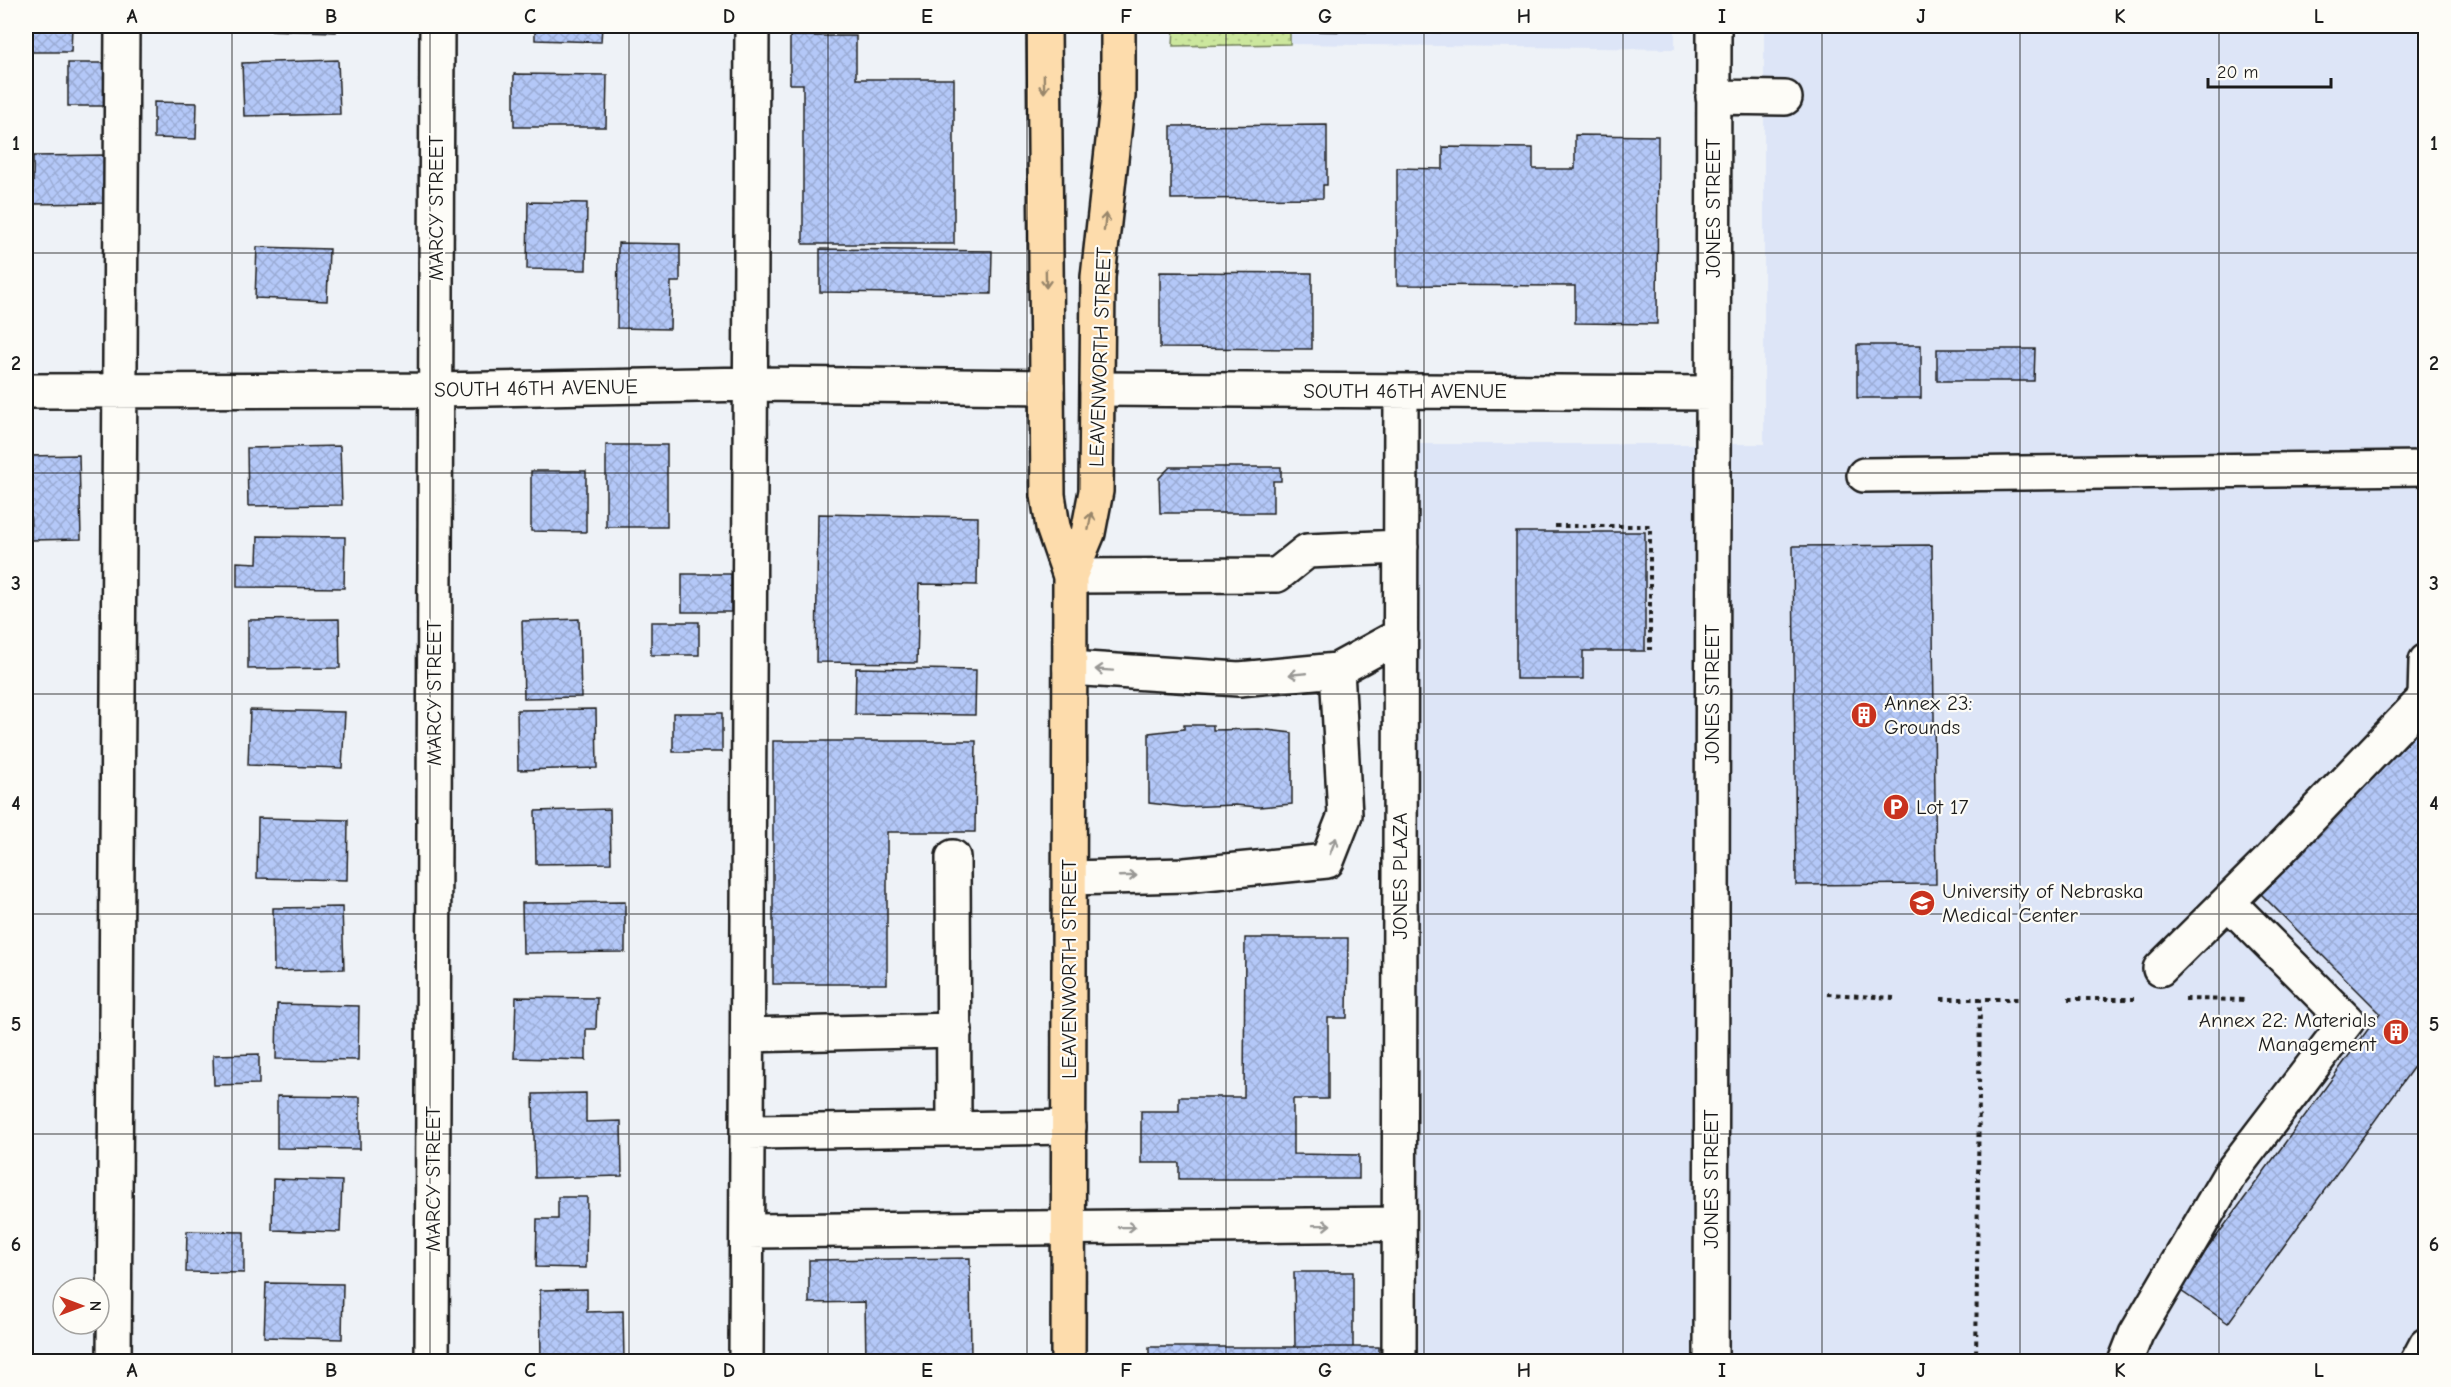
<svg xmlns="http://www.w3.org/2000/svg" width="2451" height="1387" font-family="'Comic Neue',sans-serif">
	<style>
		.built { fill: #dde5f7 }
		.grass { fill: url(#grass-dots); stroke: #74825c; stroke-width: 1.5 }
		.building { fill: url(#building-cross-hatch); stroke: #1c1c1c; stroke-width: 1.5 }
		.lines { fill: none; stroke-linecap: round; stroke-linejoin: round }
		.minor-casing { stroke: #1c1c1c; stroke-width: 38 }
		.major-casing { stroke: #1c1c1c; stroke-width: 38 }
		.path { stroke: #1c1c1c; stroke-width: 4; stroke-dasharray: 4.5 4.5; stroke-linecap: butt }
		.minor { stroke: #fdfcf7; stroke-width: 33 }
		.major { stroke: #fddcac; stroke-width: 33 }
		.oneway { stroke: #98866b }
		.oneway2 { stroke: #989794 }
		.grid { fill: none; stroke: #1c1c1c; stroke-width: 1.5; stroke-opacity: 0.55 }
		.labels { text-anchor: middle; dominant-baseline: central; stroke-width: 4.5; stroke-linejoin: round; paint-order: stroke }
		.street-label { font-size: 21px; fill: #1c1c1c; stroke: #fdfcf7 }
		.poi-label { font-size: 21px; fill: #1c1c1c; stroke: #fdfcf7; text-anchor: start }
		.neatline { fill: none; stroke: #1c1c1c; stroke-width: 2 }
		.grid-label { font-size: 20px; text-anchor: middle; font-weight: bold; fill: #1c1c1c }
	</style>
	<defs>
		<pattern id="grass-dots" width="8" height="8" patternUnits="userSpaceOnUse" patternTransform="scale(1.5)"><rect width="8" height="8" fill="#cce79d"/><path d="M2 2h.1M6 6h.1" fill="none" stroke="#afc687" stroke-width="1.8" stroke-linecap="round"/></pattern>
		<pattern id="building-cross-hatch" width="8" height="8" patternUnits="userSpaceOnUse" patternTransform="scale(1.5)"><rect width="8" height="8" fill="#b4c8f8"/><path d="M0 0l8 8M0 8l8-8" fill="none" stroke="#9aabd4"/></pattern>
	</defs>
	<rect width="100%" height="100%" fill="#eef2f7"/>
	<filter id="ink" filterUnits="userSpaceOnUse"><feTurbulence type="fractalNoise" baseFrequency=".0167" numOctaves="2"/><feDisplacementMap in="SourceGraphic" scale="12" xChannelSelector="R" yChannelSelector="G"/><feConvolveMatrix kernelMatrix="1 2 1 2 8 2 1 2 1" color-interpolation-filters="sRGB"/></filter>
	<g filter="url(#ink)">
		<!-- built -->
		<path class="built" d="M 1174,26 L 1675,26 L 1675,49 L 1290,44 L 1173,46 Z
			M 1764,26 L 2411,26 L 2425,38 L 2425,1361 L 1419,1361 L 1418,444 L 1764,444 Z"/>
		<!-- grass -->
		<path class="grass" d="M 1174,26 L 1290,26 L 1290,44 L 1173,46 Z"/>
		<!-- building -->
		<path class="building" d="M 31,26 L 72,26 L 71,52 L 31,52 Z
			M 263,26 L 336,26 L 336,32 L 263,30 Z
			M 535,26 L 602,26 L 601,42 L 535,40 Z
			M 1290,26 L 1510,26 L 1510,33 L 1290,31 Z
			M 790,36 L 856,36 L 856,79 L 954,79 L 954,244 L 803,244 L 803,84 L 790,84 Z
			M 338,60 L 340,114 L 244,116 L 242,63 Z
			M 68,63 L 109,63 L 109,106 L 68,106 Z
			M 514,74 L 607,75 L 606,127 L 514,127 Z
			M 154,102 L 197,103 L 196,139 L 154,138 Z
			M 1327,125 L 1327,185 L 1323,185 L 1323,198 L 1171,199 L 1171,126 Z
			M 1575,135 L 1658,136 L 1657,324 L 1575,323 L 1575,286 L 1397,285 L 1397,168 L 1443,169 L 1443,147 L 1533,148 L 1533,169 L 1575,169 Z
			M 106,155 L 107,203 L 33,204 L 33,156 Z
			M 528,202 L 587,203 L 586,270 L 527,269 Z
			M 618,243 L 680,244 L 680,282 L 671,282 L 670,329 L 617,328 Z
			M 257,247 L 329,249 L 327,301 L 255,298 Z
			M 820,249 L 992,251 L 991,294 L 820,292 Z
			M 1160,272 L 1312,273 L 1312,349 L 1160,348 Z
			M 1857,345 L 1921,345 L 1921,398 L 1857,398 Z
			M 1937,349 L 2035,349 L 2034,381 L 1937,381 Z
			M 606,445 L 667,445 L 667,527 L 606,527 Z
			M 340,446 L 342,505 L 248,506 L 247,448 Z
			M 79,455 L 81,539 L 31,540 L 29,456 Z
			M 1170,467 L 1281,467 L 1281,481 L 1273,481 L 1273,513 L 1160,513 L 1159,478 Z
			M 531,471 L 586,471 L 586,532 L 531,531 Z
			M 818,514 L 978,517 L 977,585 L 919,584 L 917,663 L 816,662 Z
			M 1516,532 L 1645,532 L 1645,651 L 1583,651 L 1583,679 L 1516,679 Z
			M 258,536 L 345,537 L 344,588 L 237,587 L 237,562 L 257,563 Z
			M 1932,545 L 1936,884 L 1796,885 L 1793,546 Z
			M 682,574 L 731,574 L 731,612 L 682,612 Z
			M 339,619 L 340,668 L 248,669 L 248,620 Z
			M 579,619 L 581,697 L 524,698 L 522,621 Z
			M 651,622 L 699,622 L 699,655 L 651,655 Z
			M 856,668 L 976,670 L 975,715 L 855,714 Z
			M 596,709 L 597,768 L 518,770 L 517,710 Z
			M 250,710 L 345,712 L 342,768 L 248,765 Z
			M 673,713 L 722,713 L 722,752 L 673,752 Z
			M 2426,724 L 2426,1050 L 2228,1323 L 2178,1289 L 2380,1013 L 2257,890 Z
			M 1184,725 L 1213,725 L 1213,730 L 1259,729 L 1292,733 L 1292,804 L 1259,807 L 1235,805 L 1184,807 L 1149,803 L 1149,733 L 1184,729 Z
			M 773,741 L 976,741 L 975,832 L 887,832 L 887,984 L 773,984 Z
			M 610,809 L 611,863 L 536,864 L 535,811 Z
			M 258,818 L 348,820 L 347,880 L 257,878 Z
			M 625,902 L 625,952 L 523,953 L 522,903 Z
			M 342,907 L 344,969 L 274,971 L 273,908 Z
			M 1245,938 L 1348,938 L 1347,1018 L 1328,1018 L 1328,1099 L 1293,1099 L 1293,1154 L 1359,1155 L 1359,1179 L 1179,1179 L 1179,1163 L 1141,1163 L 1141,1111 L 1179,1111 L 1179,1097 L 1244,1097 Z
			M 516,997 L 597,998 L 596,1029 L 586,1029 L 586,1060 L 514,1058 Z
			M 277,1004 L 359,1006 L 358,1060 L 276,1059 Z
			M 259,1054 L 259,1084 L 214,1085 L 213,1055 Z
			M 586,1093 L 586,1122 L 621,1121 L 622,1176 L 535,1178 L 533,1094 Z
			M 277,1096 L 360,1097 L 360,1149 L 277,1148 Z
			M 273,1179 L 342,1181 L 340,1232 L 272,1230 Z
			M 558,1197 L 587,1197 L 586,1268 L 536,1267 L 537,1219 L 558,1219 Z
			M 187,1231 L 244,1232 L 244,1273 L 186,1272 Z
			M 970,1258 L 971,1362 L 866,1362 L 865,1302 L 809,1303 L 809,1260 Z
			M 1294,1272 L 1353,1272 L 1353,1347 L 1295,1347 Z
			M 266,1283 L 343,1284 L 342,1339 L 264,1337 Z
			M 587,1289 L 587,1312 L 623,1311 L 624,1360 L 541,1362 L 540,1290 Z
			M 1149,1347 L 1379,1347 L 1379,1362 L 1149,1362 Z"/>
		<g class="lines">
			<defs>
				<path id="minor" d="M 1713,97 L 1785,98
					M 1097,389 L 1713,393
					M 26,391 L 435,390 L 752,384 L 1047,387
					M 1864,475 L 2426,468
					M 1070,576 L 1277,575 L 1307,551 L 1401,547
					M 1337,670 L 1401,635
					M 953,857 L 954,1129
					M 1070,878 L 1185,875 L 1327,861 L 1345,815 L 1337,670 L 1239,679 L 1070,668
					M 2160,969 L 2270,860 L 2425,698 L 2426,661
					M 748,1035 L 955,1030
					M 748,1132 L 1069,1127
					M 747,1231 L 1399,1224
					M 114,1362 L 122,26
					M 432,1362 L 437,26
					M 746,1362 L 752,26
					M 1399,1362 L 1401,391
					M 1711,1362 L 1714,26
					M 2125,1362 L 2136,1334 L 2230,1174 L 2347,1021 L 2228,902
					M 2417,1362 L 2426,1345"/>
				<path id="major" d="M 1044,26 L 1048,495 L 1053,527 L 1070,576 L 1068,1362
					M 1070,576 L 1088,533 L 1096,491 L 1098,277 L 1118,96 L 1118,26"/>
			</defs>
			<!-- minor casing -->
			<use href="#minor" class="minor-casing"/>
			<!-- major casing -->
			<use href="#major" class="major-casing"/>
			<!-- path -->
			<path class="path" d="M 1555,526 L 1650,526 L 1650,650
				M 1827,994 L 1894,998
				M 1941,999 L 2020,999
				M 2068,999 L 2134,999
				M 2185,999 L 2247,1000
				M 1976,1362 L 1980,999"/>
			<!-- minor -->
			<use href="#minor" class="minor"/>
			<!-- major -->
			<use href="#major" class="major"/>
		</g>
		<!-- one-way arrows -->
		<defs><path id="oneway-shaft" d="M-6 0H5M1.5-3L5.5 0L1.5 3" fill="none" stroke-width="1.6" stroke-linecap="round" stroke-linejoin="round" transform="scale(1.5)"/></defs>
		<g class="oneway">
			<use href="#oneway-shaft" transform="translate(1044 84) rotate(89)"/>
			<use href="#oneway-shaft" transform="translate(1105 222) rotate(-83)"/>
			<use href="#oneway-shaft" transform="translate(1046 279) rotate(89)"/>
			<use href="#oneway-shaft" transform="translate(1090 521) rotate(-80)"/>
		</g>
		<g class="oneway2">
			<use href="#oneway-shaft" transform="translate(1104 670) rotate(-176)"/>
			<use href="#oneway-shaft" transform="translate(1298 674) rotate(175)"/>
			<use href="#oneway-shaft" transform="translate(1333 846) rotate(-69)"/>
			<use href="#oneway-shaft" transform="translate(1128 876) rotate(-2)"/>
			<use href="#oneway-shaft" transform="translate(1322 1225) rotate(-1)"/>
			<use href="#oneway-shaft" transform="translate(1127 1227) rotate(-1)"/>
		</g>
	</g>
	<!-- grid -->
	<path class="grid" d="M 232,26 L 232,1362M 430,26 L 430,1362M 629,26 L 629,1362M 828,26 L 828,1362M 1027,26 L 1027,1362M 1226,26 L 1226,1362M 1424,26 L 1424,1362M 1623,26 L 1623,1362M 1822,26 L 1822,1362M 2020,26 L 2020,1362M 2219,26 L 2219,1362M 26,253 L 2426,253M 26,473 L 2426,473M 26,694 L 2426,694M 26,914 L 2426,914M 26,1134 L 2426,1134"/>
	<!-- icons -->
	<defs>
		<symbol id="building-disc" viewBox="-11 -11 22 22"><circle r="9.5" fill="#c8321e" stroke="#fdfcf7"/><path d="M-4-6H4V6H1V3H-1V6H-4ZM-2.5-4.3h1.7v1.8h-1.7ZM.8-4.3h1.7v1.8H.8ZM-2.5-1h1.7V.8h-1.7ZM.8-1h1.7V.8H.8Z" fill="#fff"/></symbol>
		<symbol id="parking-disc" viewBox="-11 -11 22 22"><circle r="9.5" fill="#c8321e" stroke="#fdfcf7"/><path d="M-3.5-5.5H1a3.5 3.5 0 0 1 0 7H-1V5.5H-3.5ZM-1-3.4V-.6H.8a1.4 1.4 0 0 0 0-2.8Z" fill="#fff"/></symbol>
		<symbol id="university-disc" viewBox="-11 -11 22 22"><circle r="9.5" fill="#c8321e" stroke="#fdfcf7"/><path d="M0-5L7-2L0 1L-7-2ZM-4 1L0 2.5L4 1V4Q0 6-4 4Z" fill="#fff"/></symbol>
	</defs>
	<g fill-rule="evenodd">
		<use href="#building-disc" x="1849" y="700" width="30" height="30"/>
		<use href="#parking-disc" x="1881" y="792" width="30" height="30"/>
		<use href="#university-disc" x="1907" y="888" width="30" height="30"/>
		<use href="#building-disc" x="2381" y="1017" width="30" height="30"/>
	</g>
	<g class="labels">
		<!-- street labels -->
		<g class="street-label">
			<text transform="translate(436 208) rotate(-90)">MARCY STREET</text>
			<text transform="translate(1713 208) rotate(-90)">JONES STREET</text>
			<text transform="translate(1100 357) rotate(-88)">LEAVENWORTH STREET</text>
			<text transform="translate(536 388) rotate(-1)">SOUTH 46TH AVENUE</text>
			<text x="1405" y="391">SOUTH 46TH AVENUE</text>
			<text transform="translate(434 693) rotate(-90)">MARCY STREET</text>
			<text transform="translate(1712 694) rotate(-90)">JONES STREET</text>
			<text transform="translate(1400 876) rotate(-90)">JONES PLAZA</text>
			<text transform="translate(1069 969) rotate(-90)">LEAVENWORTH STREET</text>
			<text transform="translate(433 1179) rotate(-90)">MARCY STREET</text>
			<text transform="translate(1711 1179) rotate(-90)">JONES STREET</text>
		</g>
		<!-- poi labels -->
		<g class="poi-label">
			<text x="1884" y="703">Annex 23:<tspan x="1884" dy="24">Grounds</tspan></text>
			<text x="1916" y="807">Lot 17</text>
			<text x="1942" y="891">University of Nebraska<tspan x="1942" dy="24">Medical Center</tspan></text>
			<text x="2376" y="1020" text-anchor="end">Annex 22: Materials<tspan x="2376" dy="24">Management</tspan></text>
		</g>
	</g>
	<!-- margin -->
	<rect width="2451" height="1387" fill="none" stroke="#fdfcf7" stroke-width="66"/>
	<!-- north arrow -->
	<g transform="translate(81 1306) rotate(90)"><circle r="28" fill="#fdfcf7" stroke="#a3a29f" stroke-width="1.5"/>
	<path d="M0-4.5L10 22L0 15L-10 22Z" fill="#c8321e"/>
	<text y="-9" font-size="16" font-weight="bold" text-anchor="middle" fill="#1c1c1c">N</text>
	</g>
	<!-- scale -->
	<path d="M2208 78v9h123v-9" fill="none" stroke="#1c1c1c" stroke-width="3"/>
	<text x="2217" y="78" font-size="18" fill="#1c1c1c" stroke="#fdfcf7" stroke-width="4.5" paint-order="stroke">20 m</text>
	<rect x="33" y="33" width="2385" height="1321" class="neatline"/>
	<g class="grid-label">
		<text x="132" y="23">A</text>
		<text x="331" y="23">B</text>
		<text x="530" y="23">C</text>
		<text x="729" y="23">D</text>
		<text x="927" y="23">E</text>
		<text x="1126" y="23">F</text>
		<text x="1325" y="23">G</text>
		<text x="1524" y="23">H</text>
		<text x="1722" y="23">I</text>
		<text x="1921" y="23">J</text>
		<text x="2120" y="23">K</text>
		<text x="2319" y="23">L</text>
		<text x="16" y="150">1</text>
		<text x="2434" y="150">1</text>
		<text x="16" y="370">2</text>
		<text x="2434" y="370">2</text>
		<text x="16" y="590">3</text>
		<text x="2434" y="590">3</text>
		<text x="16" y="810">4</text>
		<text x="2434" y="810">4</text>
		<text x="16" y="1031">5</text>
		<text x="2434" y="1031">5</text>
		<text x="16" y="1251">6</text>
		<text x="2434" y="1251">6</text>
		<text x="132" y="1377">A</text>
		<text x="331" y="1377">B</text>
		<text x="530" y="1377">C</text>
		<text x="729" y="1377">D</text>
		<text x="927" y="1377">E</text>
		<text x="1126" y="1377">F</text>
		<text x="1325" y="1377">G</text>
		<text x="1524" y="1377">H</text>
		<text x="1722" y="1377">I</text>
		<text x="1921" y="1377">J</text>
		<text x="2120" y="1377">K</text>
		<text x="2319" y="1377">L</text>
	</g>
</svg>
